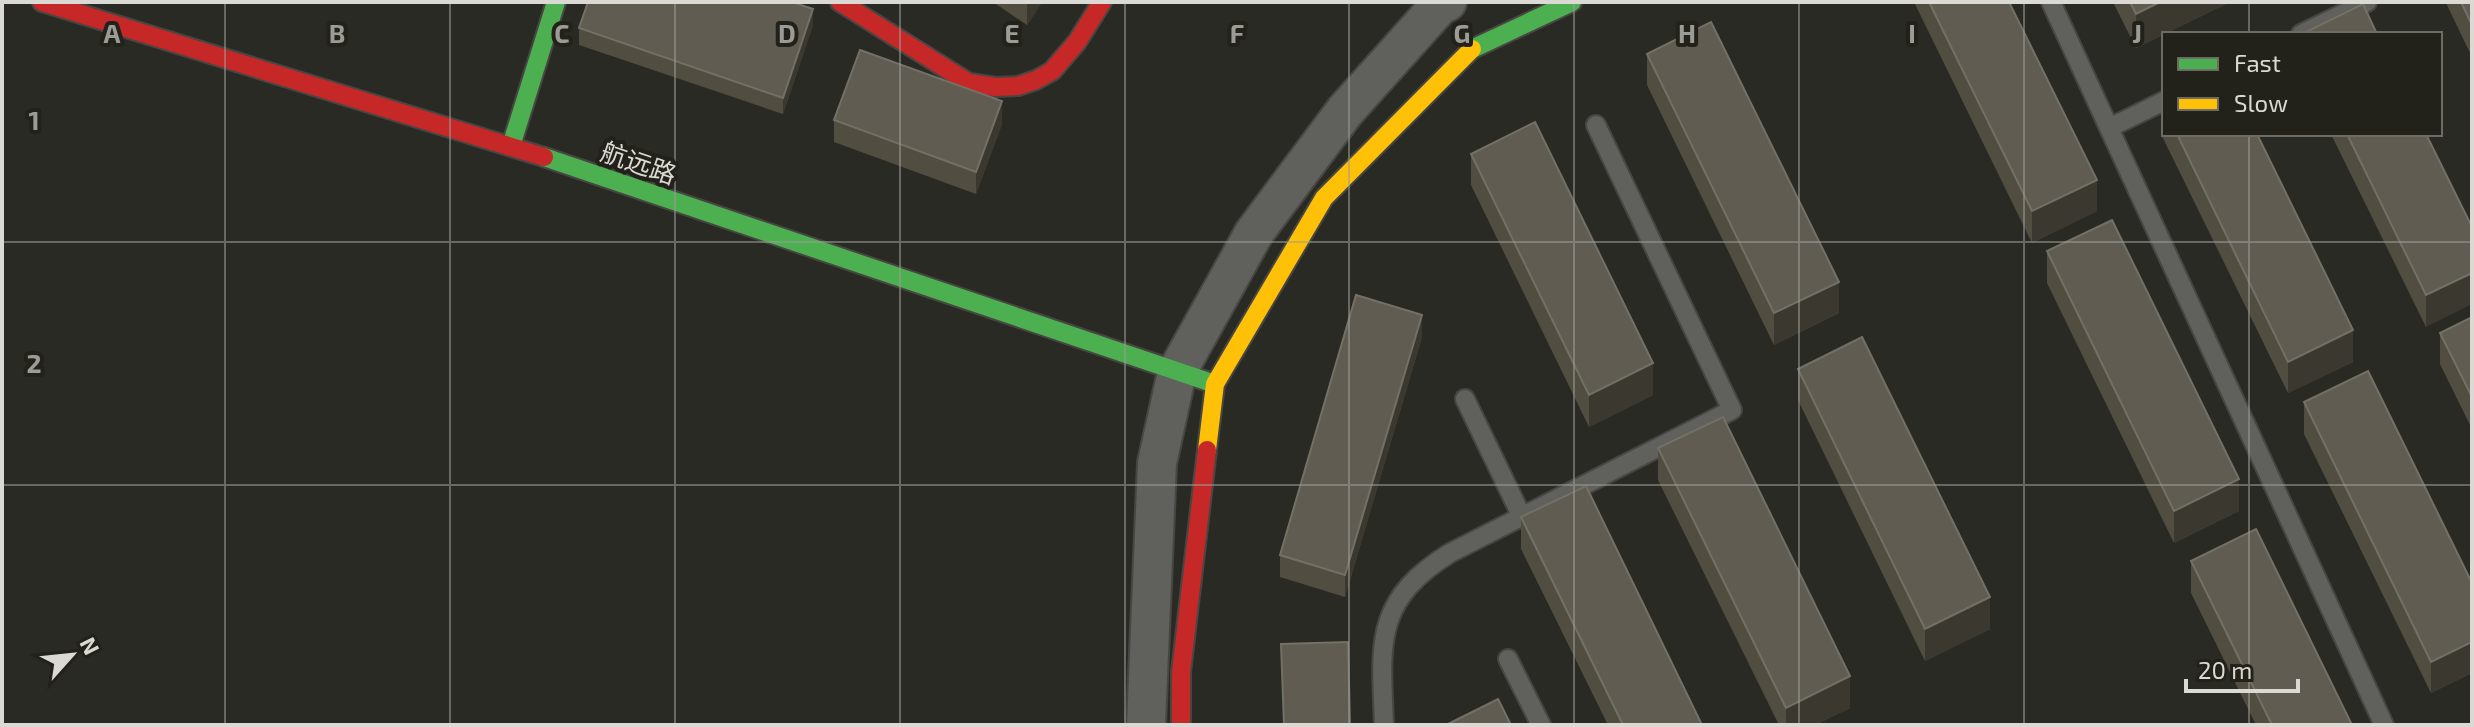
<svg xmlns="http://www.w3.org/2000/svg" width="2474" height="727" font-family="'Exo 2','Noto Sans SC',sans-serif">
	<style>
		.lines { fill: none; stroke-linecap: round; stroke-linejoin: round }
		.lane-casing { stroke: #474642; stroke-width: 22 }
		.street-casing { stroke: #474642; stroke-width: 42 }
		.fast-casing { stroke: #474642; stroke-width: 22 }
		.slow-casing { stroke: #474642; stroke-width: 22 }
		.jam-casing { stroke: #474642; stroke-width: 22 }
		.lane { stroke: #60605c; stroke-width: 18 }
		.street { stroke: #60605c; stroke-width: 38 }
		.fast { stroke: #4caf50; stroke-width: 18 }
		.slow { stroke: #ffc107; stroke-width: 18 }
		.jam { stroke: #c62828; stroke-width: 18 }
		.wall { fill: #514e41 }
		.shaded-wall { fill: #3b392f }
		.building { fill: #605c51; stroke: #737065; stroke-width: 2 }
		.grid { fill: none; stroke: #9c9c97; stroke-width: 2; stroke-opacity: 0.55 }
		.labels { text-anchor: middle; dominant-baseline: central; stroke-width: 8; stroke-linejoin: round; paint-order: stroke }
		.street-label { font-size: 26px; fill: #dad9d4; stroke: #22211a }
		.grid-label { font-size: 26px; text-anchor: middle; font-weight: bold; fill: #9c9c97; stroke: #22211a; stroke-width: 8; stroke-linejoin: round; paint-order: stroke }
	</style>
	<rect width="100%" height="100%" fill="#2a2a25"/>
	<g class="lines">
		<defs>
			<path id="lane" d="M 2051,2 L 2384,725
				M 2301,34 L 2367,2
				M 2109,128 L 2164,101
				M 1465,399 L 1522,517
				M 1508,659 L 1541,725
				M 1384,725 C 1381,644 1373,601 1450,553 L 1732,410 L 1596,125"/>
			<path id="street" d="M 1146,725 L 1157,463 L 1177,372 L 1254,233 L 1345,111 L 1440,5 L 1447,2"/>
			<path id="fast" d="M 1472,49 L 1572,2
				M 511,146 L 556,2
				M 544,157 L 1215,384"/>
			<path id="slow" d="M 1207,450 L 1215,384 L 1324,198 L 1472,49"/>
			<path id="jam" d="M 42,2 L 544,157
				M 840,2 L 969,83 L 996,87 L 1018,86 L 1036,80 L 1052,71 L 1077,42 L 1102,2
				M 1181,725 L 1181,672 L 1207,450"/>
		</defs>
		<!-- lane casing -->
		<use href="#lane" class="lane-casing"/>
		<!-- street casing -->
		<use href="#street" class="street-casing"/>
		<!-- fast casing -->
		<use href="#fast" class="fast-casing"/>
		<!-- slow casing -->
		<use href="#slow" class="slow-casing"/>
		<!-- jam casing -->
		<use href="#jam" class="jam-casing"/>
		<!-- lane -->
		<use href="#lane" class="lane"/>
		<!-- street -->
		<use href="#street" class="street"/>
		<!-- fast -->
		<use href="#fast" class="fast"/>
		<!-- slow -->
		<use href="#slow" class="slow"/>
		<!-- jam -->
		<use href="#jam" class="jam"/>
	</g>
	<!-- wall -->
	<path class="wall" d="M 993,2 L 1042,2 L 1027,25 Z
		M 1914,2 L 2009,2 L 2097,211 L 2032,243 Z
		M 2113,2 L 2230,2 L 2136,48 Z
		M 2447,2 L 2472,2 L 2472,57 L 2447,5 Z
		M 813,25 L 783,114 L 579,45 L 579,28 Z
		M 1647,54 L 1839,313 L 1774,345 L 1647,85 Z
		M 2164,101 L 2164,134 L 2257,134 L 2353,362 L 2288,393 L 2161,134 L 2161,102 Z
		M 834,120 L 1002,124 L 976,194 L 834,142 Z
		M 2331,134 L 2426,134 L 2426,327 Z
		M 1471,154 L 1653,395 L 1589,427 L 1471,185 Z
		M 2047,251 L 2239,511 L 2174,543 L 2047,283 Z
		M 2472,317 L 2472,429 L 2440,364 L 2440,333 Z
		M 1422,337 L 1345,597 L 1280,577 L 1280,555 Z
		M 1798,369 L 1990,629 L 1925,661 L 1798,400 Z
		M 2304,402 L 2472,583 L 2472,673 L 2431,693 L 2304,434 Z
		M 1658,448 L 1850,708 L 1815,725 L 1779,725 L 1658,480 Z
		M 1521,517 L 1702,725 L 1608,725 L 1521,549 Z
		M 2191,561 L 2352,725 L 2256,725 L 2191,593 Z"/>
	<!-- shaded-wall -->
	<path class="shaded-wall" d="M 1027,2 L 1042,2 L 1027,25 Z
		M 2160,2 L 2230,2 L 2136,48 L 2136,14 Z
		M 813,9 L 813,25 L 783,114 L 783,98 Z
		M 1002,101 L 1002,124 L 976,194 L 976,172 Z
		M 2097,180 L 2097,211 L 2032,243 L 2032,211 Z
		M 2472,273 L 2472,304 L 2426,327 L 2426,295 Z
		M 1839,282 L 1839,313 L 1774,345 L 1774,313 Z
		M 1422,315 L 1422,337 L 1345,597 L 1345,575 Z
		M 2353,330 L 2353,362 L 2288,393 L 2288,362 Z
		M 1653,363 L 1653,395 L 1589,427 L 1589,395 Z
		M 2239,479 L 2239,511 L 2174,543 L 2174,511 Z
		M 1990,597 L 1990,629 L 1925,661 L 1925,629 Z
		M 2472,642 L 2472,673 L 2431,693 L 2431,662 Z
		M 1850,676 L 1850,708 L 1815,725 L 1786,725 L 1786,708 Z"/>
	<!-- building -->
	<path class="building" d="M 588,2 L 792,2 L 813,9 L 783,98 L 579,28 Z
		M 1929,2 L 2009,2 L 2097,180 L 2032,211 Z
		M 2130,2 L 2160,2 L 2136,14 Z
		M 2461,2 L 2472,2 L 2472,25 Z
		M 2363,4 L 2377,34 L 2302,34 Z
		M 1711,22 L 1839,282 L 1774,313 L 1647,54 Z
		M 860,50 L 1002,101 L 976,172 L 834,120 Z
		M 1535,122 L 1653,363 L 1589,395 L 1471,154 Z
		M 2177,134 L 2257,134 L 2353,330 L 2288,362 Z
		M 2347,134 L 2426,134 L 2472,227 L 2472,273 L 2426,295 Z
		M 2112,220 L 2239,479 L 2174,511 L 2047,251 Z
		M 1356,295 L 1422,315 L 1345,575 L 1280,555 Z
		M 2472,317 L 2472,397 L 2440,333 Z
		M 1862,337 L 1990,597 L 1925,629 L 1798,369 Z
		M 2368,371 L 2472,583 L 2472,642 L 2431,662 L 2304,402 Z
		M 1723,417 L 1850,676 L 1786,708 L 1658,448 Z
		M 1586,486 L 1702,725 L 1623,725 L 1521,517 Z
		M 2256,529 L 2352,725 L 2272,725 L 2191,561 Z
		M 1348,642 L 1350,725 L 1284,725 L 1281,644 Z
		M 1498,699 L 1511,725 L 1446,725 Z"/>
	<!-- grid -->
	<path class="grid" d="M 225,2 L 225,725M 450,2 L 450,725M 675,2 L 675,725M 900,2 L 900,725M 1125,2 L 1125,725M 1349,2 L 1349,725M 1574,2 L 1574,725M 1799,2 L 1799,725M 2024,2 L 2024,725M 2249,2 L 2249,34M 2249,134 L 2249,725M 2,242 L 2472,242M 2,485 L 2472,485"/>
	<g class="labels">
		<!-- street labels -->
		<g class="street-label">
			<text transform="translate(639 162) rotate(19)">航远路</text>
		</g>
	</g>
	<g class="grid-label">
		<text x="112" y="43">A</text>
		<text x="337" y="43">B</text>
		<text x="562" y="43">C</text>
		<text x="787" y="43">D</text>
		<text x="1012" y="43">E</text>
		<text x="1237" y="43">F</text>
		<text x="1462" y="43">G</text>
		<text x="1687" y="43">H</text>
		<text x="1912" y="43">I</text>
		<text x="2137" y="43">J</text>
		<text x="34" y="130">1</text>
		<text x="34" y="373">2</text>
	</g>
	<!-- border -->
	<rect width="2474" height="727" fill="none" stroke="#dad9d4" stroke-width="8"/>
	<!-- legend -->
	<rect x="2162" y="32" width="280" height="104" fill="#22211a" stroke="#6c6b64" stroke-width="2"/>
	<rect x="2178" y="58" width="40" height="12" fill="#4caf50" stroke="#6c6b64" stroke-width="2"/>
	<text x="2234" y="72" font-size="24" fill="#dad9d4">Fast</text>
	<rect x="2178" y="98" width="40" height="12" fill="#ffc107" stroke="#6c6b64" stroke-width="2"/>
	<text x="2234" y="112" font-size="24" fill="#dad9d4">Slow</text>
	<!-- north arrow -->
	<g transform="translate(72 655) rotate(63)" stroke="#22211a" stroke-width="6" paint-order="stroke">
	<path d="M0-6L14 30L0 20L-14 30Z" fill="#dad9d4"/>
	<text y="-12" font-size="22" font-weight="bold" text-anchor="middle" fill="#dad9d4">N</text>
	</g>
	<!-- scale -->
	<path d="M2186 679v12h112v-12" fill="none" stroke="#dad9d4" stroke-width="4"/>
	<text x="2198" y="679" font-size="24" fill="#dad9d4" stroke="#22211a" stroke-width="6" paint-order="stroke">20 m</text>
</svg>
